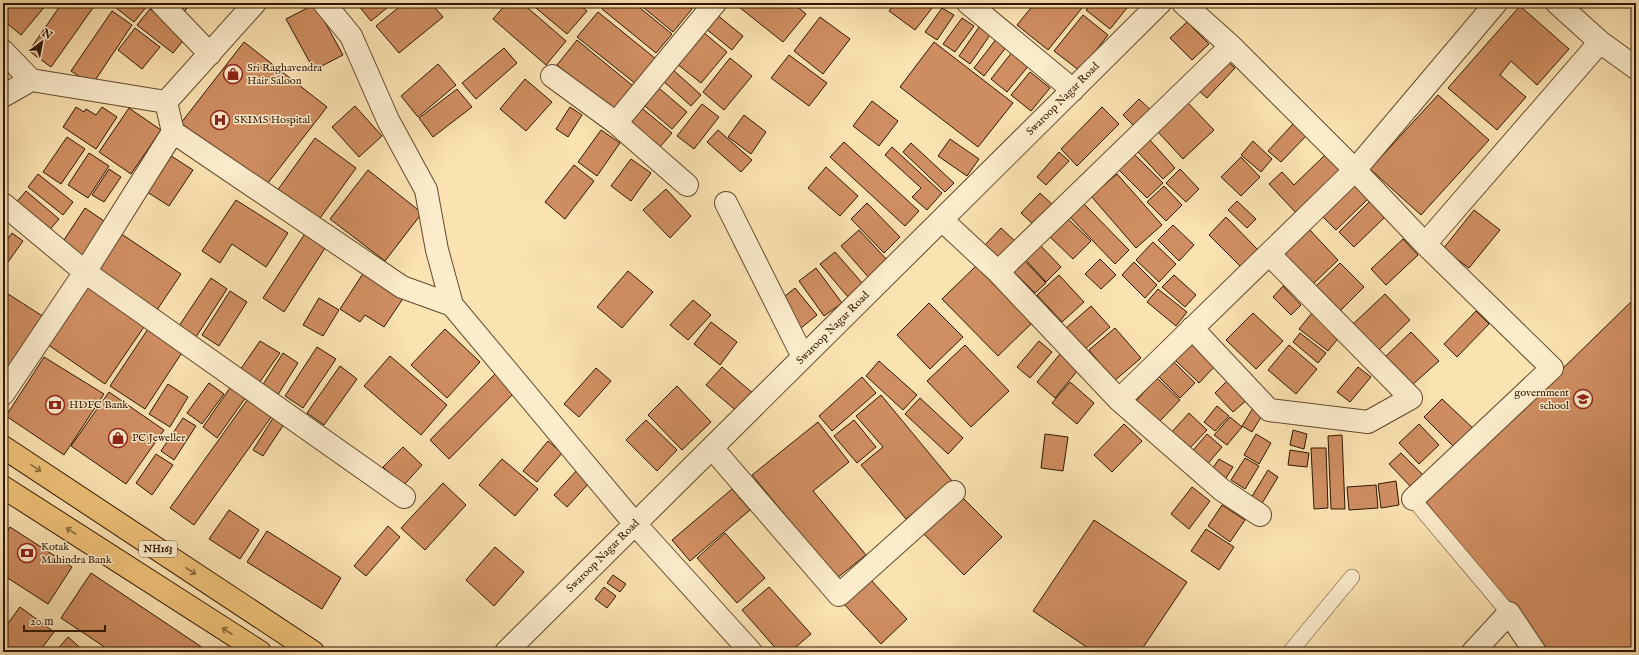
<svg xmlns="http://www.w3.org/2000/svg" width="1639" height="655" font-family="'IM FELL English',serif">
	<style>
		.building { fill: #cf8e61; stroke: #301700 }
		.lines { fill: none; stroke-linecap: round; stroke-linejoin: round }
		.service-casing { stroke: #634a2c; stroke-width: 16 }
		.minor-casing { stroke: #634a2c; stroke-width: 24 }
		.trunk-casing { stroke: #301700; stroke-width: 24 }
		.service { stroke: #fceccc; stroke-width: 15 }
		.minor { stroke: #fceccc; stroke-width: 22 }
		.trunk { stroke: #eec178; stroke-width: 22 }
		.oneway { stroke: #8f6c3c }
		.labels { text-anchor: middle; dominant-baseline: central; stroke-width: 3; stroke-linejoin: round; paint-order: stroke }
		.shield { fill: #fceccc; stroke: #6d573d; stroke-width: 1 }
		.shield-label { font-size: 10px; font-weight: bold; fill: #301700 }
		.poi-label { font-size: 11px; fill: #301700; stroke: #fceccc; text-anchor: start }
		.street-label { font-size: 11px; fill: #301700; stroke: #fceccc }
	</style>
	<rect width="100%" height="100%" fill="#fbe2b1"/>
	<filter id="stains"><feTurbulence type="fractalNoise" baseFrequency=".005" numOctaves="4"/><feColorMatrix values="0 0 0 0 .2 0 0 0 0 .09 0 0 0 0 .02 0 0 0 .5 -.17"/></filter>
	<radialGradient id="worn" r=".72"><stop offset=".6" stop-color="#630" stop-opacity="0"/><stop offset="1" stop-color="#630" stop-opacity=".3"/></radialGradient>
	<!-- building -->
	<path class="building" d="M 3,3 L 43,3 L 46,5 L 21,35 L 3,20 Z
		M 62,3 L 92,3 L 95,5 L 51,67 L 29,51 Z
		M 110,3 L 142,3 L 147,6 L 134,22 Z
		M 174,3 L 191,3 L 184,12 Z
		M 360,3 L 393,3 L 371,21 L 358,5 Z
		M 404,3 L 431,3 L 443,17 L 399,53 L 376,26 Z
		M 507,3 L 522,3 L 566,41 L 546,65 L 493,19 Z
		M 530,3 L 578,3 L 587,11 L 567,34 Z
		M 607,3 L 634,3 L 672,34 L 656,53 L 602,9 Z
		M 638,3 L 684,3 L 692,9 L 673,32 Z
		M 734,3 L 793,3 L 806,14 L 783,42 Z
		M 895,3 L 936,3 L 915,30 L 889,11 Z
		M 1035,3 L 1086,3 L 1048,50 L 1017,25 Z
		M 1092,3 L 1120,3 L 1127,8 L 1110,29 L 1086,10 Z
		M 315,4 L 343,55 L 314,70 L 286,19 Z
		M 1520,6 L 1569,49 L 1537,85 L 1511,61 L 1500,75 L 1526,97 L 1497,130 L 1448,88 Z
		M 942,8 L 954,15 L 937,40 L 925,32 Z
		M 150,9 L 186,37 L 173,53 L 137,25 Z
		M 112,11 L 132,25 L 92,85 L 71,71 Z
		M 598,12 L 656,59 L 636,84 L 577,37 Z
		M 716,14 L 743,36 L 732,50 L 705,28 Z
		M 1083,15 L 1108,35 L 1080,71 L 1054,51 Z
		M 820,17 L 850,39 L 823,74 L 794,51 Z
		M 962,18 L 974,26 L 955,52 L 943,44 Z
		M 1187,22 L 1209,44 L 1192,60 L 1170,38 Z
		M 979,27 L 990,35 L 970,64 L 959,56 Z
		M 135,28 L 160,47 L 142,69 L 118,50 Z
		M 703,32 L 727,52 L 701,83 L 677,64 Z
		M 997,38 L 1007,46 L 984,76 L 974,68 Z
		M 577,40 L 633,86 L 612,111 L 557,65 Z
		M 244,42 L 327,107 L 264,188 L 181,123 Z
		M 934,42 L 1013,103 L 978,147 L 900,87 Z
		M 504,48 L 517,63 L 476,99 L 462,83 Z
		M 1013,51 L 1030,64 L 1007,92 L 991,79 Z
		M 789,55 L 827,83 L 809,106 L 771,78 Z
		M 730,58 L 752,76 L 724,110 L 703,92 Z
		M 1225,59 L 1235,68 L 1207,98 L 1197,89 Z
		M 438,64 L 456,85 L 418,117 L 401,96 Z
		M 671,68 L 701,95 L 691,106 L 661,79 Z
		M 1030,72 L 1050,88 L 1031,111 L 1011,95 Z
		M 525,79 L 552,102 L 526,131 L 500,109 Z
		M 654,84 L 687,112 L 672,129 L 639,101 Z
		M 457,89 L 472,107 L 433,137 L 419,118 Z
		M 1438,95 L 1489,140 L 1421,215 L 1370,169 Z
		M 1139,99 L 1155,114 L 1139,131 L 1123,115 Z
		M 872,101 L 898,121 L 879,146 L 853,126 Z
		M 1187,102 L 1214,130 L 1183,159 L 1157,131 Z
		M 702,104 L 719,117 L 694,149 L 677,136 Z
		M 638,105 L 672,133 L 659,148 L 625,121 Z
		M 355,106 L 382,136 L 359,157 L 332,127 Z
		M 76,107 L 84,112 L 86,109 L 96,115 L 102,107 L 117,117 L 96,149 L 63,127 Z
		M 570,107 L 582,115 L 568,137 L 556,129 Z
		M 1102,107 L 1119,124 L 1077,166 L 1061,149 Z
		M 129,108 L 161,130 L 131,174 L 99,152 Z
		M 744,115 L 766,132 L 751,154 L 728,137 Z
		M 1293,124 L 1306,136 L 1281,162 L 1268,151 Z
		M 601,130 L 620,143 L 597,176 L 578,162 Z
		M 718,130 L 752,160 L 741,172 L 707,142 Z
		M 67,137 L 85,149 L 61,184 L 43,172 Z
		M 315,138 L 356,168 L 318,221 L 277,191 Z
		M 950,139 L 979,159 L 967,176 L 938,156 Z
		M 1149,139 L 1175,168 L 1163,179 L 1137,151 Z
		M 1253,141 L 1272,159 L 1261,172 L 1241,155 Z
		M 844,142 L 919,211 L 905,226 L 830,157 Z
		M 911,143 L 954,183 L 945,192 L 903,152 Z
		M 892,147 L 942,193 L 927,210 L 912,197 L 921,188 L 885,155 Z
		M 165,152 L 193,170 L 169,206 L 141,188 Z
		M 1059,152 L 1069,161 L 1046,185 L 1037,177 Z
		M 89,153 L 109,166 L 88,198 L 68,185 Z
		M 1134,154 L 1163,183 L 1147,198 L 1118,169 Z
		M 1325,155 L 1342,173 L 1298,215 L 1269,184 L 1282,172 L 1294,185 Z
		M 1241,157 L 1260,177 L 1241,196 L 1221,177 Z
		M 631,159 L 651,173 L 631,201 L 611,186 Z
		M 574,165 L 594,181 L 565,219 L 545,202 Z
		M 826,167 L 858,196 L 840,216 L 808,188 Z
		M 109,169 L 121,177 L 104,202 L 92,195 Z
		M 1180,169 L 1199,189 L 1186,202 L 1166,183 Z
		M 368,170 L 422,213 L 385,261 L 330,219 Z
		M 38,174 L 73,202 L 63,215 L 28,187 Z
		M 1117,174 L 1162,225 L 1136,248 L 1091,196 Z
		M 1354,183 L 1369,198 L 1336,230 L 1320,214 Z
		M 1164,186 L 1182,205 L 1166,221 L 1147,202 Z
		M 666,189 L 691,216 L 670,238 L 643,210 Z
		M 26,191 L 59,219 L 47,233 L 14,205 Z
		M 1040,193 L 1055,207 L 1036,227 L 1021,213 Z
		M 236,200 L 288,233 L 266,267 L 232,244 L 220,263 L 202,251 Z
		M 1237,201 L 1256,219 L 1247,228 L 1228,210 Z
		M 1370,201 L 1386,216 L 1354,247 L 1339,232 Z
		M 867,203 L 900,237 L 884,253 L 851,219 Z
		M 1083,203 L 1129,250 L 1115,264 L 1069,216 Z
		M 85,208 L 107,223 L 82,260 L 60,246 Z
		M 1474,210 L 1500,230 L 1469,268 L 1443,249 Z
		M 1066,217 L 1091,241 L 1073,259 L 1048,235 Z
		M 1226,217 L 1259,251 L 1242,268 L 1209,235 Z
		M 1173,225 L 1194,245 L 1179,261 L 1158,240 Z
		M 1307,227 L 1338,260 L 1311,286 L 1280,253 Z
		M 1001,228 L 1017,243 L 1001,260 L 985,245 Z
		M 859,230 L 889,262 L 870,279 L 841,246 Z
		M 306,232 L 327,245 L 284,312 L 263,298 Z
		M 12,233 L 23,241 L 3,269 L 3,245 Z
		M 120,233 L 181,274 L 155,313 L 93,272 Z
		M 1403,239 L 1418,255 L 1386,285 L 1371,269 Z
		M 1153,242 L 1176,264 L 1159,282 L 1136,260 Z
		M 1039,244 L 1061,267 L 1046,282 L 1024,258 Z
		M 835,252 L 863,284 L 848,297 L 820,264 Z
		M 1022,258 L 1046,283 L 1035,293 L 1011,269 Z
		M 1100,259 L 1116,275 L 1101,289 L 1085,274 Z
		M 1134,262 L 1157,285 L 1145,298 L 1122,275 Z
		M 1340,263 L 1364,287 L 1339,312 L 1314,288 Z
		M 976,266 L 1032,323 L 998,356 L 942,299 Z
		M 816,268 L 842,303 L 824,316 L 799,281 Z
		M 628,271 L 653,292 L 622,328 L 597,307 Z
		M 364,272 L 404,297 L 384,327 L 365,315 L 360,322 L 340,309 Z
		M 1059,275 L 1084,302 L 1062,322 L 1037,295 Z
		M 1174,275 L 1196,295 L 1185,307 L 1162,287 Z
		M 211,278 L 227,289 L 196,337 L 179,326 Z
		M 87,280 L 148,321 L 105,384 L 44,342 Z
		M 1283,286 L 1301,305 L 1291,315 L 1273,297 Z
		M 795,288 L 817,315 L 801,328 L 779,301 Z
		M 1158,289 L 1187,312 L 1176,326 L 1147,302 Z
		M 230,291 L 247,302 L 219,346 L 202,335 Z
		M 5,292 L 44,317 L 8,370 L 3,367 L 3,296 Z
		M 1385,294 L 1410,320 L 1378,351 L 1352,325 Z
		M 1636,297 L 1636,652 L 1548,652 L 1426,502 Z
		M 319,298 L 339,310 L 323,336 L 303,325 Z
		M 693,300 L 711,315 L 688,340 L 670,325 Z
		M 929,303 L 963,337 L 930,369 L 897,335 Z
		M 1091,306 L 1110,327 L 1085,349 L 1066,328 Z
		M 1476,311 L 1489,324 L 1457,357 L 1444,344 Z
		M 1253,313 L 1283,341 L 1256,369 L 1226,340 Z
		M 1312,313 L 1340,336 L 1328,351 L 1299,329 Z
		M 711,322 L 737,342 L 720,365 L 694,344 Z
		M 1115,328 L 1141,358 L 1114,381 L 1089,350 Z
		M 148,329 L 183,351 L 145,409 L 110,386 Z
		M 445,329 L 480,362 L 447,398 L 411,365 Z
		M 1411,332 L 1439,361 L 1411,386 L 1384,358 Z
		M 1300,333 L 1326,353 L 1318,363 L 1293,342 Z
		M 260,341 L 280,353 L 257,386 L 238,373 Z
		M 1039,341 L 1052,352 L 1030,378 L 1017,367 Z
		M 1192,343 L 1215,366 L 1199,383 L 1175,360 Z
		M 965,345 L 1009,391 L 971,427 L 927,381 Z
		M 1289,345 L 1317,369 L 1296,394 L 1268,370 Z
		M 317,347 L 336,359 L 303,408 L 285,396 Z
		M 283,353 L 298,363 L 277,396 L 262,386 Z
		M 1060,354 L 1078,370 L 1055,398 L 1037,382 Z
		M 390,356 L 447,405 L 421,435 L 364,386 Z
		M 44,357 L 104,394 L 64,455 L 6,416 Z
		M 879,361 L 917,395 L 903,410 L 866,376 Z
		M 1173,361 L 1195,383 L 1180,398 L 1158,376 Z
		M 340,366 L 357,379 L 324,425 L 307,413 Z
		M 722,367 L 755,395 L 739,413 L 706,385 Z
		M 1358,367 L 1371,377 L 1350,402 L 1337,392 Z
		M 596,368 L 611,381 L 579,417 L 564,404 Z
		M 498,371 L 517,390 L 449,459 L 430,440 Z
		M 862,377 L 876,393 L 832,431 L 819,416 Z
		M 1157,378 L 1180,400 L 1158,423 L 1136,401 Z
		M 1230,378 L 1249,398 L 1233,412 L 1215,393 Z
		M 234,382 L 249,393 L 217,438 L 203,427 Z
		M 1070,382 L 1094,403 L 1077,424 L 1052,403 Z
		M 209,383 L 224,394 L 202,424 L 187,413 Z
		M 168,384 L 188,397 L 170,427 L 149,414 Z
		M 677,386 L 711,422 L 682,450 L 648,415 Z
		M 109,392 L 164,430 L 126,484 L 71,446 Z
		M 253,392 L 277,409 L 194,525 L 170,508 Z
		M 881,395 L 952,481 L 906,519 L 861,465 L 883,447 L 856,416 Z
		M 920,398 L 963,438 L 948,454 L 905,414 Z
		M 1442,399 L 1476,431 L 1457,450 L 1424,417 Z
		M 1217,406 L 1229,416 L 1215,431 L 1204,422 Z
		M 1253,408 L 1263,414 L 1252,432 L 1242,426 Z
		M 278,410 L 288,418 L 263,456 L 253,450 Z
		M 1189,413 L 1207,430 L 1187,451 L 1170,434 Z
		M 1230,417 L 1242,427 L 1227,445 L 1214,435 Z
		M 183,418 L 196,426 L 174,460 L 161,451 Z
		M 646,420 L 677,450 L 657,471 L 626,440 Z
		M 854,420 L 876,447 L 857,463 L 834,436 Z
		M 818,422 L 849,462 L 813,491 L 866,555 L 837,578 L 752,475 Z
		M 1124,424 L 1142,441 L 1112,472 L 1094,455 Z
		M 1419,424 L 1439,445 L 1419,464 L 1399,443 Z
		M 1293,430 L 1307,434 L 1304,449 L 1290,445 Z
		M 1045,434 L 1068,437 L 1063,471 L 1041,468 Z
		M 1207,434 L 1222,447 L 1205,467 L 1190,454 Z
		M 1256,434 L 1271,443 L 1259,464 L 1244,455 Z
		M 1342,435 L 1345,509 L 1331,509 L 1328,436 Z
		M 548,441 L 562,453 L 537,482 L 523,471 Z
		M 403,447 L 422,465 L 403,486 L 383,467 Z
		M 1311,448 L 1326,448 L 1328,508 L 1314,509 Z
		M 1290,450 L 1309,453 L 1307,467 L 1288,465 Z
		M 1401,453 L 1427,479 L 1414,490 L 1389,464 Z
		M 156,454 L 173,465 L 152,495 L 136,483 Z
		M 1245,458 L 1259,466 L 1245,489 L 1231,480 Z
		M 502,459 L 538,489 L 515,516 L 479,485 Z
		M 1219,459 L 1233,467 L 1224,481 L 1210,472 Z
		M 578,469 L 591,481 L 567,507 L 554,495 Z
		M 1268,470 L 1278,477 L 1261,505 L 1251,498 Z
		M 1396,481 L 1399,505 L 1381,508 L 1378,484 Z
		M 443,483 L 466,505 L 425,550 L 401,528 Z
		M 1376,485 L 1378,508 L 1349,510 L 1347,487 Z
		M 1192,487 L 1210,501 L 1189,529 L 1171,514 Z
		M 732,489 L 750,510 L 690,561 L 672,540 Z
		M 959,494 L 1002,537 L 964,575 L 921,531 Z
		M 1222,505 L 1245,520 L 1230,542 L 1208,526 Z
		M 229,510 L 259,530 L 240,559 L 209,539 Z
		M 1094,520 L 1187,582 L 1140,652 L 1094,652 L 1033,611 Z
		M 388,526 L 400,537 L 366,576 L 354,566 Z
		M 10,527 L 72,567 L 48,604 L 3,575 L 3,538 Z
		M 1206,529 L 1234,547 L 1219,570 L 1191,551 Z
		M 267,531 L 341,578 L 322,609 L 247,562 Z
		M 725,533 L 765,578 L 737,603 L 697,558 Z
		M 495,547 L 524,572 L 494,606 L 466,580 Z
		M 91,573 L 209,652 L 112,652 L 61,618 Z
		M 613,575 L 626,584 L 620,592 L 607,583 Z
		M 869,578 L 907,619 L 881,644 L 843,603 Z
		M 604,587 L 616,596 L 607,608 L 595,599 Z
		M 769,587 L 811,634 L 790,652 L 779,652 L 742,610 Z
		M 20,607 L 54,632 L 39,652 L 3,652 L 3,630 Z
		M 68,637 L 85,652 L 55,652 Z"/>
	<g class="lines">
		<defs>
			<path id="service" d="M 1413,499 L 1509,613
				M 1290,652 L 1352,577"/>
			<path id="minor" d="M 161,3 L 210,54
				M 324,3 L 351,36 L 388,120 L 426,190 L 437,250 L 452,305 L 635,524 L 751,652
				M 968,3 L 1073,90
				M 1183,3 L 1231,46 L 1355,170 L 1425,244 L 1552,368 L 1413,499
				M 1557,3 L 1600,42 L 1636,68
				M 3,51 L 31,80
				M 552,76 L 616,123 L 687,185
				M 3,96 L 31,80 L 166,102 L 255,3
				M 616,123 L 715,3
				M 173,132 L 402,287 L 452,305
				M 726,203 L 803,357
				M 3,204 L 85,272 L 404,497
				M 942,220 L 998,272 L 1119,400 L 1355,170 L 1496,3
				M 1425,244 L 1600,42
				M 998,272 L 1231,46
				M 1192,328 L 1269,410 L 1368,422 L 1411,398 L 1269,254
				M 3,394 L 85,272 L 173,132 L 166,102
				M 1119,400 L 1222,490 L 1260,515
				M 712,448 L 839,595 L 954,492
				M 506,652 L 1160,3
				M 1473,652 L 1509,613 L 1535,652"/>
			<path id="trunk" d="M 3,447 L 313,652
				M 3,487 L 260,652"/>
		</defs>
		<!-- service casing -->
		<use href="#service" class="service-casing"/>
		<!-- minor casing -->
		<use href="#minor" class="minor-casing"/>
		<!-- trunk casing -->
		<use href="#trunk" class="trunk-casing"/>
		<!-- service -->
		<use href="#service" class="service"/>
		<!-- minor -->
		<use href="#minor" class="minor"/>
		<!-- trunk -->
		<use href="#trunk" class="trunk"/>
	</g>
	<!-- one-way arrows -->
	<defs><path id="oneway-shaft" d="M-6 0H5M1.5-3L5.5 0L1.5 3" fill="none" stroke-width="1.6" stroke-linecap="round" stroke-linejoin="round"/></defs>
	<g class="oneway">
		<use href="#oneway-shaft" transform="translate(36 468) rotate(33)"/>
		<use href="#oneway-shaft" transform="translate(71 531) rotate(-147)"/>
		<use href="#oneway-shaft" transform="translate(191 571) rotate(33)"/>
		<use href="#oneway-shaft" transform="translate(227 631) rotate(-147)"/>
	</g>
	<!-- icons -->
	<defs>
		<symbol id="shop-ring" viewBox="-11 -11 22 22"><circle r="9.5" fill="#fceccc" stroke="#8f2418" stroke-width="1.5"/><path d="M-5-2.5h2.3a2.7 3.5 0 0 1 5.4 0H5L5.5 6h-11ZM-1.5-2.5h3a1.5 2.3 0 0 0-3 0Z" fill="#8f2418"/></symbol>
		<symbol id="hospital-ring" viewBox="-11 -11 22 22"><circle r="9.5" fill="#fceccc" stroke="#8f2418" stroke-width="1.5"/><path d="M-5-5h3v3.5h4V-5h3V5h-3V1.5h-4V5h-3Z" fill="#8f2418"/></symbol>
		<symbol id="school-ring" viewBox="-11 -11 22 22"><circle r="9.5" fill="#fceccc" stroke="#8f2418" stroke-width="1.5"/><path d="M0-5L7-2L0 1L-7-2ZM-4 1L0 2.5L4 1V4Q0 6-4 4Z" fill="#8f2418"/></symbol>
		<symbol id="bank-ring" viewBox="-11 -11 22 22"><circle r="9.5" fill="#fceccc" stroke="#8f2418" stroke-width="1.5"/><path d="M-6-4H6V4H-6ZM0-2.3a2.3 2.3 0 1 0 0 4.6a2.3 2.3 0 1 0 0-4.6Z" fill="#8f2418"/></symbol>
	</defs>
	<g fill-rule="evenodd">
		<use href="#shop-ring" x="222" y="63" width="22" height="22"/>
		<use href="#hospital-ring" x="209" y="109" width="22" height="22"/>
		<use href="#school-ring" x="1572" y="388" width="22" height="22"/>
		<use href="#bank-ring" x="44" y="394" width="22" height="22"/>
		<use href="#shop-ring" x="107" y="427" width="22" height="22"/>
		<use href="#bank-ring" x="16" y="542" width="22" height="22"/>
	</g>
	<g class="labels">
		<!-- shield labels -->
		<rect class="shield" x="139" y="541" width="38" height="16" rx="3"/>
		<g class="shield-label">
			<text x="158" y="549">NH163</text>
		</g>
		<!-- poi labels -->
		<g class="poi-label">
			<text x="247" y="68">Sri Raghavendra<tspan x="247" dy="13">Hair Saloon</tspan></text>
			<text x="234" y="120">SKIMS Hospital</text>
			<text x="1569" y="393" text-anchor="end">government<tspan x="1569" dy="13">school</tspan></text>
			<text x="69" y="405">HDFC Bank</text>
			<text x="132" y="438">PC Jeweller</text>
			<text x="41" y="547">Kotak<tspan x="41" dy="13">Mahindra Bank</tspan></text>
		</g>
		<!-- street labels -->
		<g class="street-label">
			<text transform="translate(1063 99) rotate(-45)">Swaroop Nagar Road</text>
			<text transform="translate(833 328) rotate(-45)">Swaroop Nagar Road</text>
			<text transform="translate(603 556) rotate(-45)">Swaroop Nagar Road</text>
		</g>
	</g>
	<!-- margin -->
	<rect width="1639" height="655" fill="none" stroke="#fbe2b1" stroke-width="16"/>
	<rect x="4" y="4" width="1631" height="647" fill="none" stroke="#301700" stroke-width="2"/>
	<rect x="8" y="8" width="1623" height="639" fill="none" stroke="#301700"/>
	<!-- north arrow -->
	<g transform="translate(42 42) rotate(32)" stroke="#fceccc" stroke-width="3" paint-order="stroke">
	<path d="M0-3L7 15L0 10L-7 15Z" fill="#301700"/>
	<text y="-6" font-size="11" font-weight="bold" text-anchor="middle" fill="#301700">N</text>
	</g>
	<!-- scale -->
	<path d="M24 625v6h81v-6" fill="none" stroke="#301700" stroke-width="2"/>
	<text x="30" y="625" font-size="12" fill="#301700" stroke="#fceccc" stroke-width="3" paint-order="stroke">20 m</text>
	<rect width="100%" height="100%" filter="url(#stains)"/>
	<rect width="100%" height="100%" fill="url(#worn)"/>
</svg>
